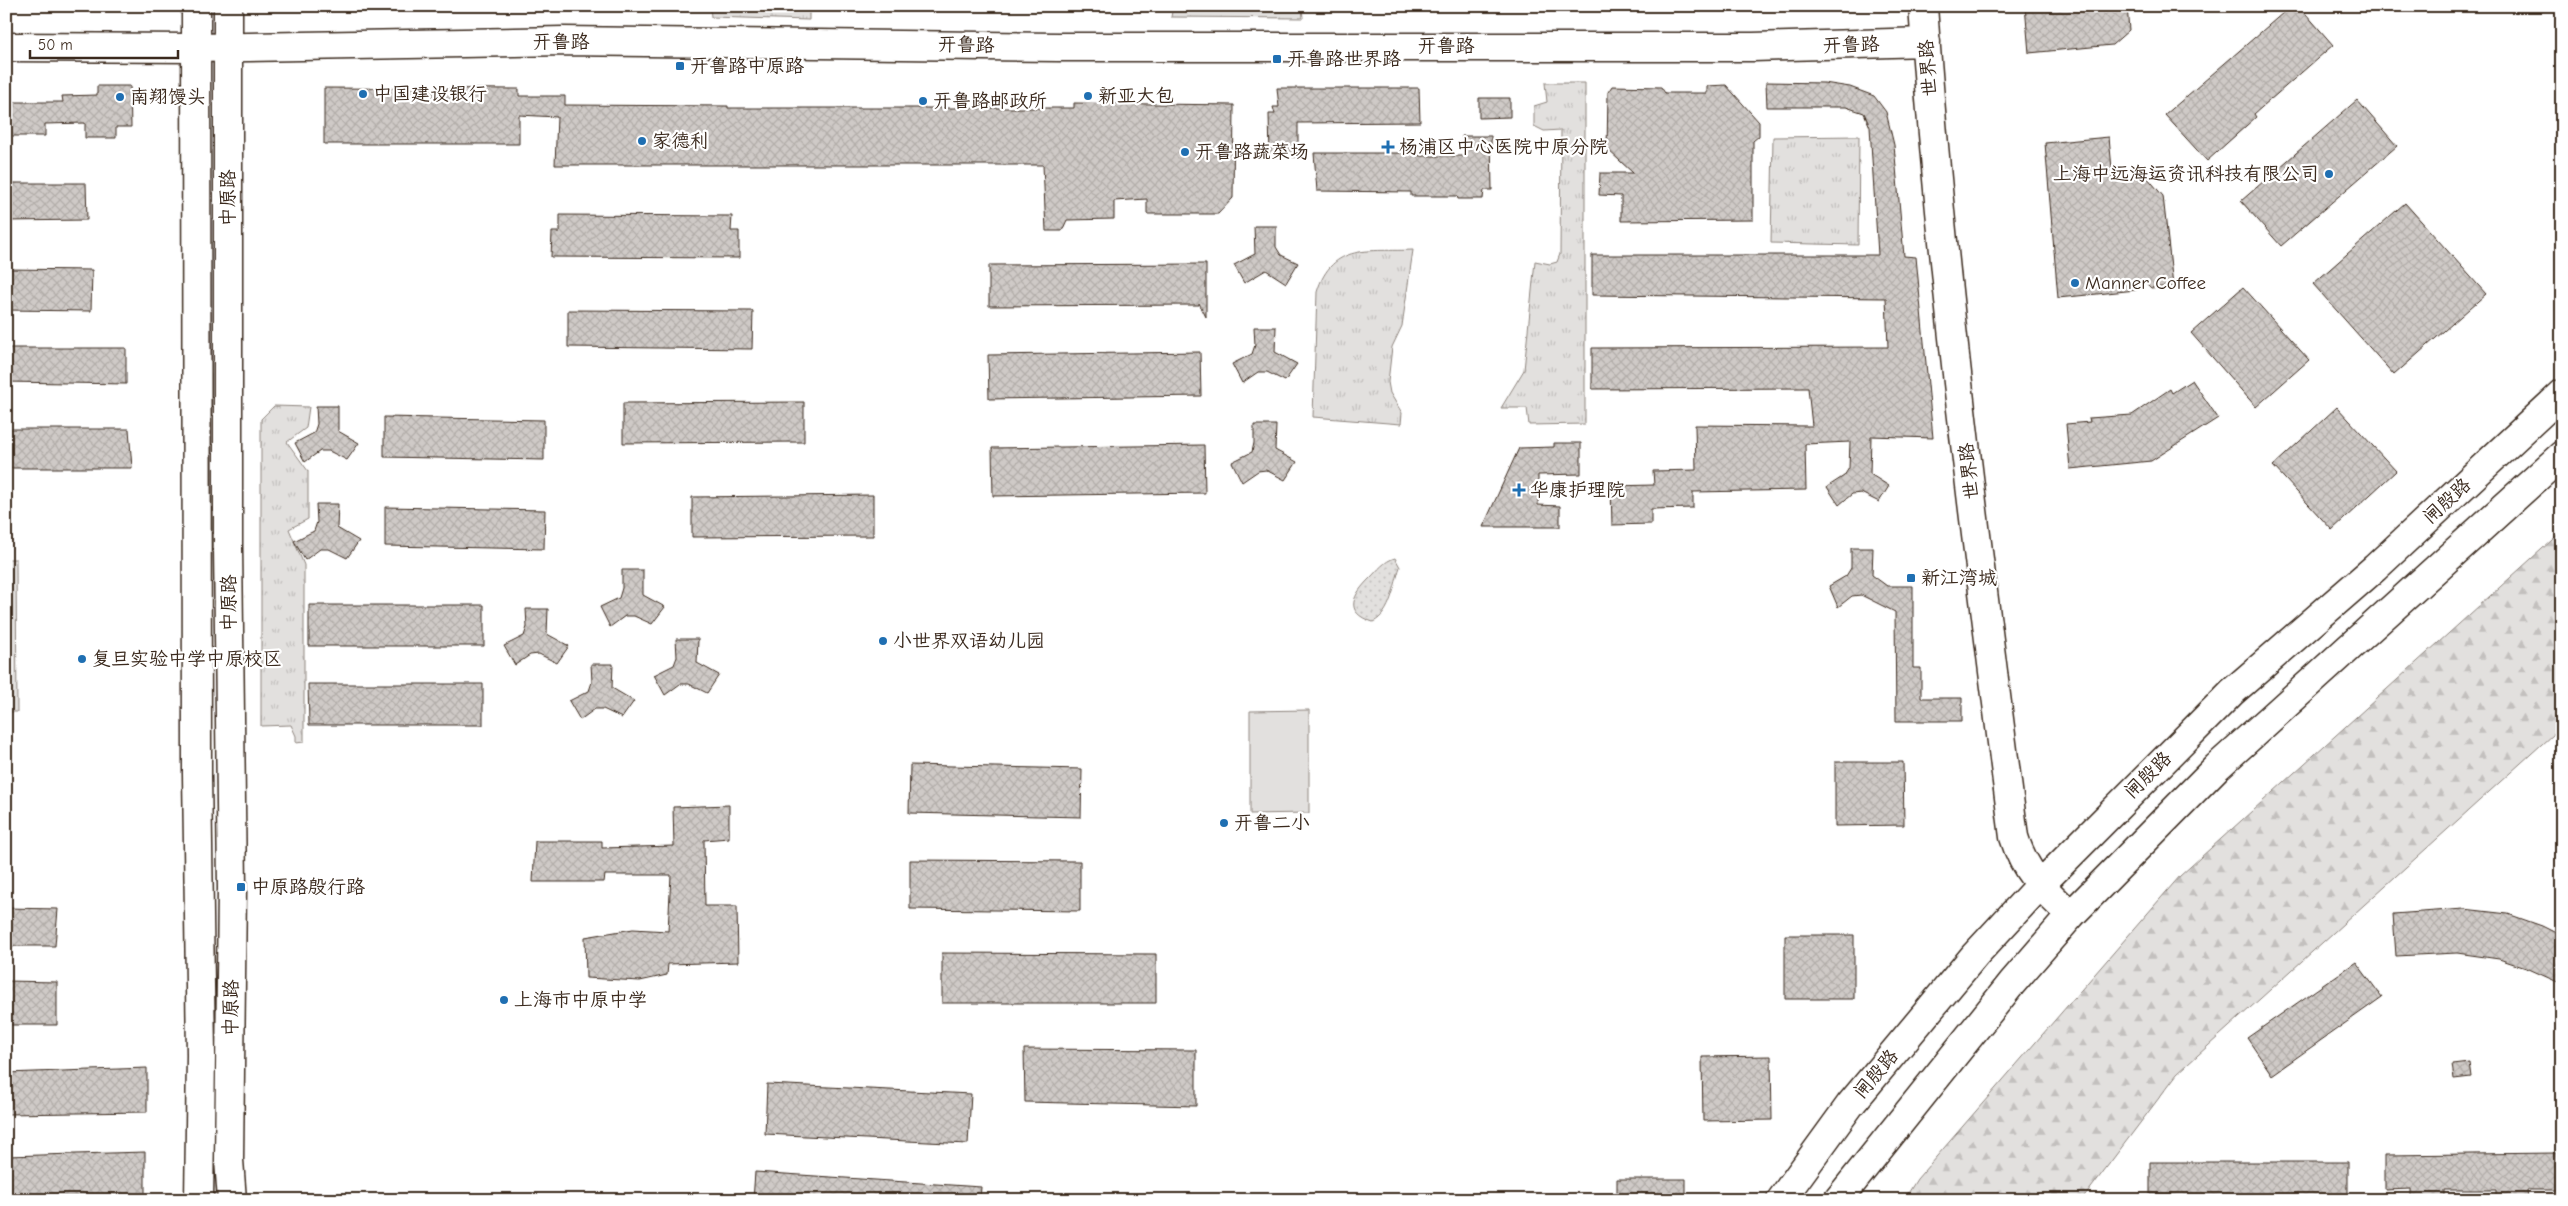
<svg xmlns="http://www.w3.org/2000/svg" width="2568" height="1206" font-family="'Comic Neue','LXGW WenKai TC',sans-serif">
	<style>
		.grass { fill: url(#grass-dots); stroke: #8e857e }
		.forest { fill: url(#forest-firs); stroke: #8e857e }
		.park { fill: url(#park-tufts); stroke: #8e857e }
		.pitch { fill: #e2e0de; stroke: #8e857e }
		.building { fill: url(#building-cross-hatch); stroke: #3b2a1e }
		.lines { fill: none; stroke-linecap: round; stroke-linejoin: round }
		.minor-casing { stroke: #3b2a1e; stroke-width: 31 }
		.major-casing { stroke: #3b2a1e; stroke-width: 31 }
		.minor { stroke: #fff; stroke-width: 28 }
		.major { stroke: #fff; stroke-width: 28 }
		.poi-dot { fill: #1f6fb2; stroke: #fff; stroke-width: 2 }
		.labels { text-anchor: middle; dominant-baseline: central; stroke-width: 4.5; stroke-linejoin: round; paint-order: stroke }
		.street-label { font-size: 19px; fill: #3b2a1e; stroke: #fff }
		.poi-label { font-size: 19px; fill: #3b2a1e; stroke: #fff; text-anchor: start }
	</style>
	<defs>
		<pattern id="grass-dots" width="8" height="8" patternUnits="userSpaceOnUse" patternTransform="scale(1.25)"><rect width="8" height="8" fill="#e2e0de"/><path d="M2 2h.1M6 6h.1" fill="none" stroke="#c3c0be" stroke-width="1.8" stroke-linecap="round"/></pattern>
		<pattern id="forest-firs" width="22" height="20" patternUnits="userSpaceOnUse" patternTransform="scale(1.25)"><rect width="22" height="20" fill="#e2e0de"/><path d="M5 1l3.5 6h-7zM16 11l3.5 6h-7z" fill="#c3c0be"/></pattern>
		<pattern id="park-tufts" width="24" height="20" patternUnits="userSpaceOnUse" patternTransform="scale(1.25)"><rect width="24" height="20" fill="#e2e0de"/><path d="M3 7l-1-3M5 7V3M7 7l1-3M15 17l-1-3M17 17v-4M19 17l1-3" fill="none" stroke="#c3c0be"/></pattern>
		<pattern id="building-cross-hatch" width="8" height="8" patternUnits="userSpaceOnUse" patternTransform="scale(1.25)"><rect width="8" height="8" fill="#cfcac7"/><path d="M0 0l8 8M0 8l8-8" fill="none" stroke="#b3aeaa"/></pattern>
	</defs>
	<rect width="100%" height="100%" fill="#fff"/>
	<filter id="ink" filterUnits="userSpaceOnUse"><feTurbulence type="fractalNoise" baseFrequency=".02" numOctaves="2"/><feDisplacementMap in="SourceGraphic" scale="10" xChannelSelector="R" yChannelSelector="G"/><feConvolveMatrix kernelMatrix="1 2 1 2 8 2 1 2 1" color-interpolation-filters="sRGB"/></filter>
	<g filter="url(#ink)">
		<!-- grass -->
		<path class="grass" d="M 1395,558 L 1400,567 C 1394,584 1391,614 1373,622 C 1342,612 1354,594 1370,578 C 1378,570 1384,561 1395,558 Z"/>
		<!-- forest -->
		<path class="forest" d="M 2562,531 L 2562,726 L 2177,1074 L 2082,1200 L 1904,1200 L 1917,1179 L 2180,876 Z"/>
		<!-- park -->
		<path class="park" d="M 710,6 L 809,6 L 809,20 L 711,17 Z
			M 1173,6 L 1302,7 L 1303,18 L 1171,17 Z
			M 1545,83 L 1585,83 L 1585,424 L 1529,425 L 1527,408 L 1501,408 L 1524,370 L 1535,261 L 1550,264 L 1557,262 L 1560,254 L 1561,130 L 1544,131 L 1534,126 L 1534,106 L 1547,102 Z
			M 1859,136 L 1858,245 L 1771,243 L 1773,137 Z
			M 1413,250 L 1402,326 L 1392,347 L 1388,382 L 1390,393 L 1402,413 L 1401,424 L 1313,417 L 1317,292 C 1332,242 1370,252 1413,250 Z
			M 274,406 L 309,407 L 306,428 L 287,442 L 308,471 L 308,519 L 289,529 L 304,565 L 304,742 L 296,743 L 296,736 L 291,725 L 261,726 L 261,419 Z"/>
		<!-- pitch -->
		<path class="pitch" d="M 6,559 L 16,559 L 17,712 L 6,712 Z
			M 1309,710 L 1309,813 L 1250,814 L 1250,711 Z"/>
		<!-- building -->
		<path class="building" d="M 2025,6 L 2127,6 L 2129,30 L 2112,45 L 2029,53 Z
			M 2291,6 L 2299,6 L 2333,45 L 2254,114 L 2256,117 L 2207,161 L 2165,115 Z
			M 1766,82 L 1824,83 L 1850,87 L 1874,96 L 1886,112 L 1894,145 L 1904,256 L 1916,257 L 1933,438 L 1871,436 L 1870,474 L 1889,486 L 1879,502 L 1861,493 L 1852,494 L 1839,505 L 1827,487 L 1844,476 L 1849,468 L 1850,442 L 1805,444 L 1806,490 L 1693,492 L 1693,508 L 1651,509 L 1651,524 L 1612,525 L 1611,486 L 1654,485 L 1653,471 L 1696,470 L 1695,425 L 1812,426 L 1808,388 L 1592,389 L 1592,348 L 1888,347 L 1886,298 L 1592,295 L 1592,255 L 1878,255 L 1870,127 L 1864,113 L 1846,107 L 1767,107 Z
			M 1726,85 L 1759,122 L 1759,136 L 1753,141 L 1753,220 L 1621,221 L 1621,196 L 1599,195 L 1600,173 L 1633,173 L 1607,149 L 1608,92 L 1612,86 L 1661,87 L 1665,93 L 1707,93 L 1707,86 Z
			M 97,86 L 130,86 L 131,127 L 116,127 L 116,138 L 85,138 L 85,123 L 45,124 L 45,136 L 6,136 L 6,102 L 63,102 L 62,96 L 97,95 Z
			M 324,88 L 519,89 L 519,96 L 565,96 L 565,105 L 728,106 L 728,108 L 1074,108 L 1074,103 L 1234,105 L 1233,198 L 1218,214 L 1147,214 L 1147,199 L 1114,201 L 1114,219 L 1067,220 L 1062,231 L 1046,231 L 1043,165 L 555,165 L 557,117 L 519,115 L 519,144 L 324,144 Z
			M 1277,88 L 1419,88 L 1420,122 L 1298,123 L 1298,157 L 1270,157 L 1269,114 L 1275,114 L 1273,107 L 1279,107 Z
			M 1479,98 L 1510,98 L 1510,117 L 1479,118 Z
			M 2357,100 L 2397,146 L 2281,246 L 2241,201 Z
			M 1462,136 L 1491,136 L 1492,190 L 1484,190 L 1483,199 L 1458,199 L 1457,196 L 1411,196 L 1411,192 L 1317,191 L 1314,153 L 1419,153 L 1419,156 L 1464,156 Z
			M 2109,137 L 2113,179 L 2147,177 L 2163,196 L 2173,286 L 2151,288 L 2145,282 L 2136,290 L 2058,298 L 2045,143 Z
			M 6,183 L 86,183 L 87,220 L 6,221 Z
			M 2405,203 L 2486,294 L 2394,375 L 2313,284 Z
			M 560,215 L 732,216 L 731,231 L 739,231 L 739,258 L 551,257 L 552,232 L 560,232 Z
			M 1254,226 L 1276,226 L 1276,247 L 1281,255 L 1298,263 L 1286,283 L 1266,270 L 1244,283 L 1234,265 L 1255,254 Z
			M 1206,264 L 1206,317 L 1199,303 L 1199,305 L 989,306 L 989,265 Z
			M 6,269 L 92,270 L 91,311 L 6,310 Z
			M 2243,287 L 2309,360 L 2256,407 L 2191,333 Z
			M 568,310 L 753,311 L 752,349 L 568,347 Z
			M 1254,327 L 1276,327 L 1275,352 L 1297,364 L 1285,381 L 1267,372 L 1258,372 L 1242,383 L 1232,364 L 1252,354 L 1255,345 Z
			M 6,348 L 126,348 L 126,384 L 6,382 Z
			M 1200,352 L 1201,396 L 989,399 L 988,355 Z
			M 2192,380 L 2218,418 L 2151,461 L 2070,469 L 2066,424 L 2090,422 L 2089,418 L 2132,415 L 2170,389 L 2172,393 Z
			M 804,402 L 804,442 L 623,443 L 623,403 Z
			M 316,406 L 338,406 L 338,431 L 359,443 L 347,460 L 329,451 L 320,451 L 305,462 L 295,443 L 314,433 L 317,424 Z
			M 2337,407 L 2396,471 L 2332,530 L 2273,466 Z
			M 384,417 L 544,420 L 544,460 L 384,457 Z
			M 1254,425 L 1276,425 L 1275,450 L 1297,462 L 1285,480 L 1266,470 L 1258,471 L 1242,482 L 1232,462 L 1252,452 L 1254,443 Z
			M 6,429 L 129,429 L 132,468 L 6,468 Z
			M 1554,443 L 1581,443 L 1581,474 L 1538,475 L 1538,505 L 1560,506 L 1560,527 L 1483,527 L 1519,448 L 1554,447 Z
			M 1204,445 L 1205,493 L 993,496 L 992,448 Z
			M 873,495 L 873,536 L 692,537 L 692,497 Z
			M 316,504 L 338,504 L 337,528 L 359,541 L 347,558 L 329,549 L 320,549 L 305,560 L 294,541 L 314,531 L 317,522 Z
			M 385,507 L 545,510 L 544,549 L 385,546 Z
			M 1851,548 L 1873,548 L 1872,575 L 1887,586 L 1913,586 L 1913,668 L 1921,668 L 1921,698 L 1962,698 L 1962,721 L 1896,721 L 1895,612 L 1861,595 L 1852,596 L 1838,607 L 1829,586 L 1846,576 L 1851,568 Z
			M 622,570 L 643,570 L 643,595 L 665,607 L 652,624 L 634,616 L 625,616 L 610,627 L 600,607 L 619,598 L 622,588 Z
			M 309,605 L 484,605 L 484,646 L 309,646 Z
			M 526,609 L 548,609 L 547,634 L 569,646 L 557,663 L 539,654 L 530,655 L 515,665 L 504,646 L 524,636 L 527,627 Z
			M 676,639 L 698,639 L 697,663 L 719,675 L 707,693 L 689,684 L 680,684 L 665,695 L 654,675 L 674,665 L 677,657 Z
			M 591,664 L 613,664 L 612,688 L 634,701 L 622,718 L 603,709 L 595,709 L 580,720 L 569,701 L 589,691 L 592,682 Z
			M 308,684 L 483,684 L 483,725 L 309,725 Z
			M 1835,762 L 1903,762 L 1904,825 L 1835,826 Z
			M 910,765 L 1082,769 L 1081,817 L 909,813 Z
			M 729,805 L 729,838 L 704,840 L 705,906 L 737,906 L 738,962 L 668,964 L 667,975 L 640,981 L 586,978 L 585,937 L 633,929 L 668,931 L 671,875 L 605,875 L 604,882 L 533,882 L 535,841 L 602,841 L 602,848 L 674,846 L 673,807 Z
			M 910,860 L 1080,861 L 1080,911 L 910,909 Z
			M 6,908 L 58,909 L 55,946 L 6,946 Z
			M 2464,909 L 2508,914 L 2542,926 L 2562,936 L 2562,984 L 2529,969 L 2499,959 L 2457,953 L 2396,956 L 2393,914 Z
			M 1785,935 L 1854,935 L 1854,999 L 1785,999 Z
			M 942,953 L 1156,954 L 1156,1003 L 942,1003 Z
			M 2356,962 L 2382,997 L 2272,1075 L 2247,1038 Z
			M 6,981 L 57,982 L 57,1025 L 6,1025 Z
			M 1024,1049 L 1196,1050 L 1196,1106 L 1025,1102 Z
			M 1771,1056 L 1772,1120 L 1703,1121 L 1702,1057 Z
			M 2469,1062 L 2471,1077 L 2454,1079 L 2452,1064 Z
			M 147,1068 L 147,1112 L 6,1114 L 6,1073 Z
			M 767,1084 L 971,1094 L 968,1144 L 765,1134 Z
			M 145,1152 L 145,1195 L 6,1197 L 6,1156 Z
			M 2557,1153 L 2558,1190 L 2527,1190 L 2528,1200 L 2497,1200 L 2497,1190 L 2444,1190 L 2444,1200 L 2411,1200 L 2411,1189 L 2385,1190 L 2385,1155 Z
			M 2150,1162 L 2348,1162 L 2348,1196 L 2323,1196 L 2323,1200 L 2264,1197 L 2264,1200 L 2234,1200 L 2234,1196 L 2200,1195 L 2200,1200 L 2172,1200 L 2172,1194 L 2150,1194 Z
			M 755,1172 L 981,1187 L 980,1200 L 753,1200 Z
			M 1617,1179 L 1686,1179 L 1686,1200 L 1617,1200 Z"/>
		<g class="lines">
			<defs>
				<path id="minor" d="M 1923,6 C 1942,284 1979,561 2014,837 C 2025,873 2044,890 2071,915
					M 6,47 L 196,48 L 563,41 L 1059,47 L 1753,47 L 1926,42"/>
				<path id="major" d="M 196,6 L 197,774 L 201,1055 L 199,1200
					M 228,6 L 228,546 L 232,888 L 229,1160 L 232,1200
					M 1781,1200 L 1850,1105 L 1975,955 L 2039,886 L 2232,692 L 2375,568 L 2562,394
					M 1838,1200 L 2012,983 L 2071,915 L 2217,767 L 2562,455"/>
			</defs>
			<!-- minor casing -->
			<use href="#minor" class="minor-casing"/>
			<!-- major casing -->
			<use href="#major" class="major-casing"/>
			<!-- minor -->
			<use href="#minor" class="minor"/>
			<!-- major -->
			<use href="#major" class="major"/>
		</g>
	</g>
	<!-- markers -->
	<g class="poi-dot">
		<rect x="1272" y="54" width="10" height="10" rx="2.5"/>
		<rect x="675" y="61" width="10" height="10" rx="2.5"/>
		<circle cx="363" cy="94" r="5"/>
		<circle cx="1088" cy="96" r="5"/>
		<circle cx="120" cy="97" r="5"/>
		<circle cx="923" cy="101" r="5"/>
		<circle cx="642" cy="141" r="5"/>
		<path d="M1385.5 139.5h5v5h5v5h-5v5h-5v-5h-5v-5h5z"/>
		<circle cx="1185" cy="152" r="5"/>
		<circle cx="2329" cy="174" r="5"/>
		<circle cx="2075" cy="283" r="5"/>
		<path d="M1516.5 482.5h5v5h5v5h-5v5h-5v-5h-5v-5h5z"/>
		<rect x="1906" y="573" width="10" height="10" rx="2.5"/>
		<circle cx="883" cy="641" r="5"/>
		<circle cx="82" cy="659" r="5"/>
		<circle cx="1224" cy="823" r="5"/>
		<rect x="236" y="882" width="10" height="10" rx="2.5"/>
		<circle cx="504" cy="1000" r="5"/>
	</g>
	<g class="labels">
		<!-- street labels -->
		<g class="street-label">
			<text x="561" y="42">开鲁路</text>
			<text transform="translate(966 45) rotate(1)">开鲁路</text>
			<text transform="translate(1851 45) rotate(-2)">开鲁路</text>
			<text x="1446" y="46">开鲁路</text>
			<text transform="translate(1928 68) rotate(-94)">世界路</text>
			<text transform="translate(228 198) rotate(-90)">中原路</text>
			<text transform="translate(1969 471) rotate(-96)">世界路</text>
			<text transform="translate(2447 501) rotate(-43)">闸殷路</text>
			<text transform="translate(229 603) rotate(-90)">中原路</text>
			<text transform="translate(2148 775) rotate(-45)">闸殷路</text>
			<text transform="translate(231 1008) rotate(-89)">中原路</text>
			<text transform="translate(1876 1074) rotate(-50)">闸殷路</text>
		</g>
		<!-- poi labels -->
		<g class="poi-label">
			<text x="1287" y="59">开鲁路世界路</text>
			<text x="690" y="66">开鲁路中原路</text>
			<text x="373" y="94">中国建设银行</text>
			<text x="1098" y="96">新亚大包</text>
			<text x="130" y="97">南翔馒头</text>
			<text x="933" y="101">开鲁路邮政所</text>
			<text x="652" y="141">家德利</text>
			<text x="1399" y="147">杨浦区中心医院中原分院</text>
			<text x="1195" y="152">开鲁路蔬菜场</text>
			<text x="2319" y="174" text-anchor="end">上海中远海运资讯科技有限公司</text>
			<text x="2085" y="283">Manner Coffee</text>
			<text x="1530" y="490">华康护理院</text>
			<text x="1921" y="578">新江湾城</text>
			<text x="893" y="641">小世界双语幼儿园</text>
			<text x="92" y="659">复旦实验中学中原校区</text>
			<text x="1234" y="823">开鲁二小</text>
			<text x="251" y="887">中原路殷行路</text>
			<text x="514" y="1000">上海市中原中学</text>
		</g>
	</g>
	<!-- margin -->
	<rect width="2568" height="1206" fill="none" stroke="#fff" stroke-width="25"/>
	<rect x="12" y="12" width="2543" height="1181" fill="none" stroke="#3b2a1e" stroke-width="2" filter="url(#ink)"/>
	<!-- scale -->
	<path d="M30 50v8h148v-8" fill="none" stroke="#3b2a1e" stroke-width="2.5"/>
	<text x="38" y="50" font-size="15" fill="#3b2a1e" stroke="#ffffff" stroke-width="4" paint-order="stroke">50 m</text>
</svg>
